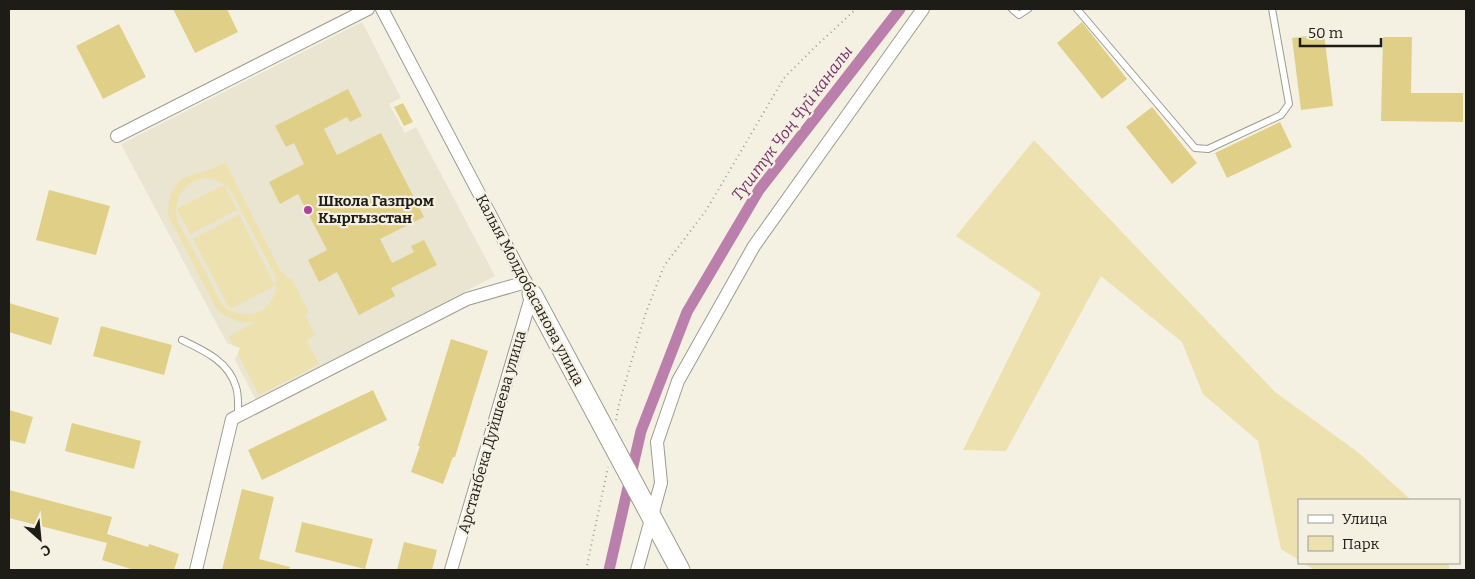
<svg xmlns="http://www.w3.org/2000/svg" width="1475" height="579" font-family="Bitter,serif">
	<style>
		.built { fill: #e9e5d0 }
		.green { fill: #ece1af; fill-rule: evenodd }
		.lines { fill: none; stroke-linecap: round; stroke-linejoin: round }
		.canal { stroke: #bb7fac; stroke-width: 11 }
		.building { fill: #e0d087 }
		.lane-casing { stroke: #9e9c8f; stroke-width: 8 }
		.street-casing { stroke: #9e9c8f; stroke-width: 14 }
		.secondary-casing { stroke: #9e9c8f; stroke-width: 21 }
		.path { stroke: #a19f94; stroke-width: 2; stroke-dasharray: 1 4; stroke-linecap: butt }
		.lane { stroke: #fff; stroke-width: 6 }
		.street { stroke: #fff; stroke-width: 12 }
		.secondary { stroke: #fff; stroke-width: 19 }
		.poi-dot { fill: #b2419d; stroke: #f4f1e3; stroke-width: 2 }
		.labels { text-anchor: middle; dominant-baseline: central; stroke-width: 4.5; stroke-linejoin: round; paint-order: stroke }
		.poi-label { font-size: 15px; font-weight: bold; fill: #1d1c17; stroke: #f4f1e3; text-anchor: start }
		.street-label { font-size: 15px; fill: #1d1c17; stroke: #f4f1e3 }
		.water-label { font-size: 16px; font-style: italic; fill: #79316a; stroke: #f4f1e3 }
	</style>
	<rect width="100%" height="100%" fill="#f4f1e3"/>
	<!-- built -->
	<path class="built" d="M 362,22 L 401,98 L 389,104 L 405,133 L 416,127 L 495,276 L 256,400 L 235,360 L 240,348 L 227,343 L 121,144 Z"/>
	<!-- green -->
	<path class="green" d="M 1034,140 L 1275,392 L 1359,453 L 1411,500 L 1299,500 L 1299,560 L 1281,549 L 1258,441 L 1203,394 L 1182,342 L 1101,276 L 1006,451 L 963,450 L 1041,293 L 956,236 Z
		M 225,162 L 281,272 L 283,272 L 288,279 L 291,278 L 309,312 L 305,314 L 315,336 L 306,340 L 319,364 L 259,395 L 238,354 L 240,348 L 234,346 L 229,336 L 258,321 C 242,325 227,319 216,308 L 168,215 C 169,186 179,176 207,171 C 213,169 220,165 225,162 ZM 203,178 L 215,179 L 230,189 L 275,275 C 278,287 275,299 266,307 C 254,319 232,316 221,303 C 216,296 213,287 209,279 C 199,260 188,241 178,222 C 172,201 182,183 203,178 Z
		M 224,185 L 237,210 L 190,234 L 177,209 Z
		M 239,215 L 275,286 L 230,309 L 193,239 Z
		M 1303,563 L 1448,563 L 1450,570 L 1315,570 Z"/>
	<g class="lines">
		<!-- canal -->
		<path class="canal" d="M 609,570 L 641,431 L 687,312 L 759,190 L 900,9"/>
	</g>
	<!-- building -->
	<path class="building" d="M 173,9 L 227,9 L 238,32 L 195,53 Z
		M 1082,22 L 1127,79 L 1102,99 L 1057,43 Z
		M 119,24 L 146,77 L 103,99 L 76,46 Z
		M 1324,34 L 1333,106 L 1301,110 L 1292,38 Z
		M 1383,37 L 1412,37 L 1411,93 L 1463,93 L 1463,122 L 1381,121 Z
		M 348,89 L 362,116 L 350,122 L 347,117 L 324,129 L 337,155 L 381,133 L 424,217 L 380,239 L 392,263 L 414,252 L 411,246 L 424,240 L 437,265 L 391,288 L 395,296 L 359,315 L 337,272 L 319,282 L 308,260 L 327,250 L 298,194 L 280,204 L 269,182 L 304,164 L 294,143 L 286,147 L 275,126 Z
		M 403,103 L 413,122 L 404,126 L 394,107 Z
		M 1152,107 L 1197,163 L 1172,184 L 1126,127 Z
		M 1280,122 L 1292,147 L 1227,178 L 1215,153 Z
		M 49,190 L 110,206 L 96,255 L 36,240 Z
		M 9,303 L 59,318 L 51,345 L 9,332 Z
		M 101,326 L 172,345 L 164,375 L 93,356 Z
		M 451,339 L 488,351 L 455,457 L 453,457 L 443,484 L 411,472 L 420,446 L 418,446 Z
		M 373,390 L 387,420 L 262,480 L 248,450 Z
		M 9,410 L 33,417 L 25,444 L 9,440 Z
		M 72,423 L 141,441 L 134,469 L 65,451 Z
		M 242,489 L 274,497 L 259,559 L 290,567 L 289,570 L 222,570 Z
		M 9,490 L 112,517 L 107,534 L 148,547 L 149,544 L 179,554 L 174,570 L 134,570 L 102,560 L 107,543 L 9,518 Z
		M 302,522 L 373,539 L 365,569 L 295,552 Z
		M 404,542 L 437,550 L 432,570 L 397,570 Z"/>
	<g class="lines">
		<defs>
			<path id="lane" d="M 1012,9 L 1019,15 L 1028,9
				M 1077,9 L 1195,148 L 1208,149 L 1281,115 L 1289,104 L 1272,9
				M 182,340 C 205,351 229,362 236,387 C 239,396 238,406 238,415"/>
			<path id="street" d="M 382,9 L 532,294 L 451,570
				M 117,136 L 368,9
				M 196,570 L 232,419 L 467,299 L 526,282
				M 637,570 L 661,483 L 657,442 L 678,381 L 754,246 L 923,9"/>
			<path id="secondary" d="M 532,294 L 680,570"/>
		</defs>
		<!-- lane casing -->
		<use href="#lane" class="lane-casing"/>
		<!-- street casing -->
		<use href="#street" class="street-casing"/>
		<!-- secondary casing -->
		<use href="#secondary" class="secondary-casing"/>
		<!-- path -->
		<path class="path" d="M 616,420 L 619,404 L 645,315 L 664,266 L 707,209 L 784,78 L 814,48 L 856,9
			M 586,570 L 608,467"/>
		<!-- lane -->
		<use href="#lane" class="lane"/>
		<!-- street -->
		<use href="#street" class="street"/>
		<!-- secondary -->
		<use href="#secondary" class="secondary"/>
	</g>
	<!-- markers -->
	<circle class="poi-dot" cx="308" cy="210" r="5"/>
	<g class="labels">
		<!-- poi labels -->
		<g class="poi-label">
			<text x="318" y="201">Школа Газпром<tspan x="318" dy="17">Кыргызстан</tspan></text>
		</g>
		<!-- street labels -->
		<g class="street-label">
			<text transform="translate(530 290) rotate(62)">Калыя Молдобасанова улица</text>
			<text transform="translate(492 432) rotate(-74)">Арстанбека Дуйшеева улица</text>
		</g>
		<!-- water labels -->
		<g class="water-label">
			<text transform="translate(792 123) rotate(-53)">Түштүк Чоң Чүй каналы</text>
		</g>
	</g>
	<!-- border -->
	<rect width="1475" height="579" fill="none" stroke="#1d1c17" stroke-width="20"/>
	<!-- legend -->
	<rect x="1298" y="499" width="162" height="65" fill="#f4f1e3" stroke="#9e9c91"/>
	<rect x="1308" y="515" width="25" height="8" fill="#ffffff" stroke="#9e9c91"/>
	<text x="1342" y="524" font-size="15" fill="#1d1c17">Улица</text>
	<rect x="1308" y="536" width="25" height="15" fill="#ece1af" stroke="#9e9c91"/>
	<text x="1342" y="549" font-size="15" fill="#1d1c17">Парк</text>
	<!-- north arrow -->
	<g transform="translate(40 539) rotate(153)" stroke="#f4f1e3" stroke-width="4" paint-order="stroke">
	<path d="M0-4L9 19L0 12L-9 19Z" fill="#1d1c17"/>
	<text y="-8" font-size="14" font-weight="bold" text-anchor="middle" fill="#1d1c17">С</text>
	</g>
	<!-- scale -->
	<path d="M1300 38v8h81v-8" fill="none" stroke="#1d1c17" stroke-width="2.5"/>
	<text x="1308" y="38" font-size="15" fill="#1d1c17" stroke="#f4f1e3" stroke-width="4" paint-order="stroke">50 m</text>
</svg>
